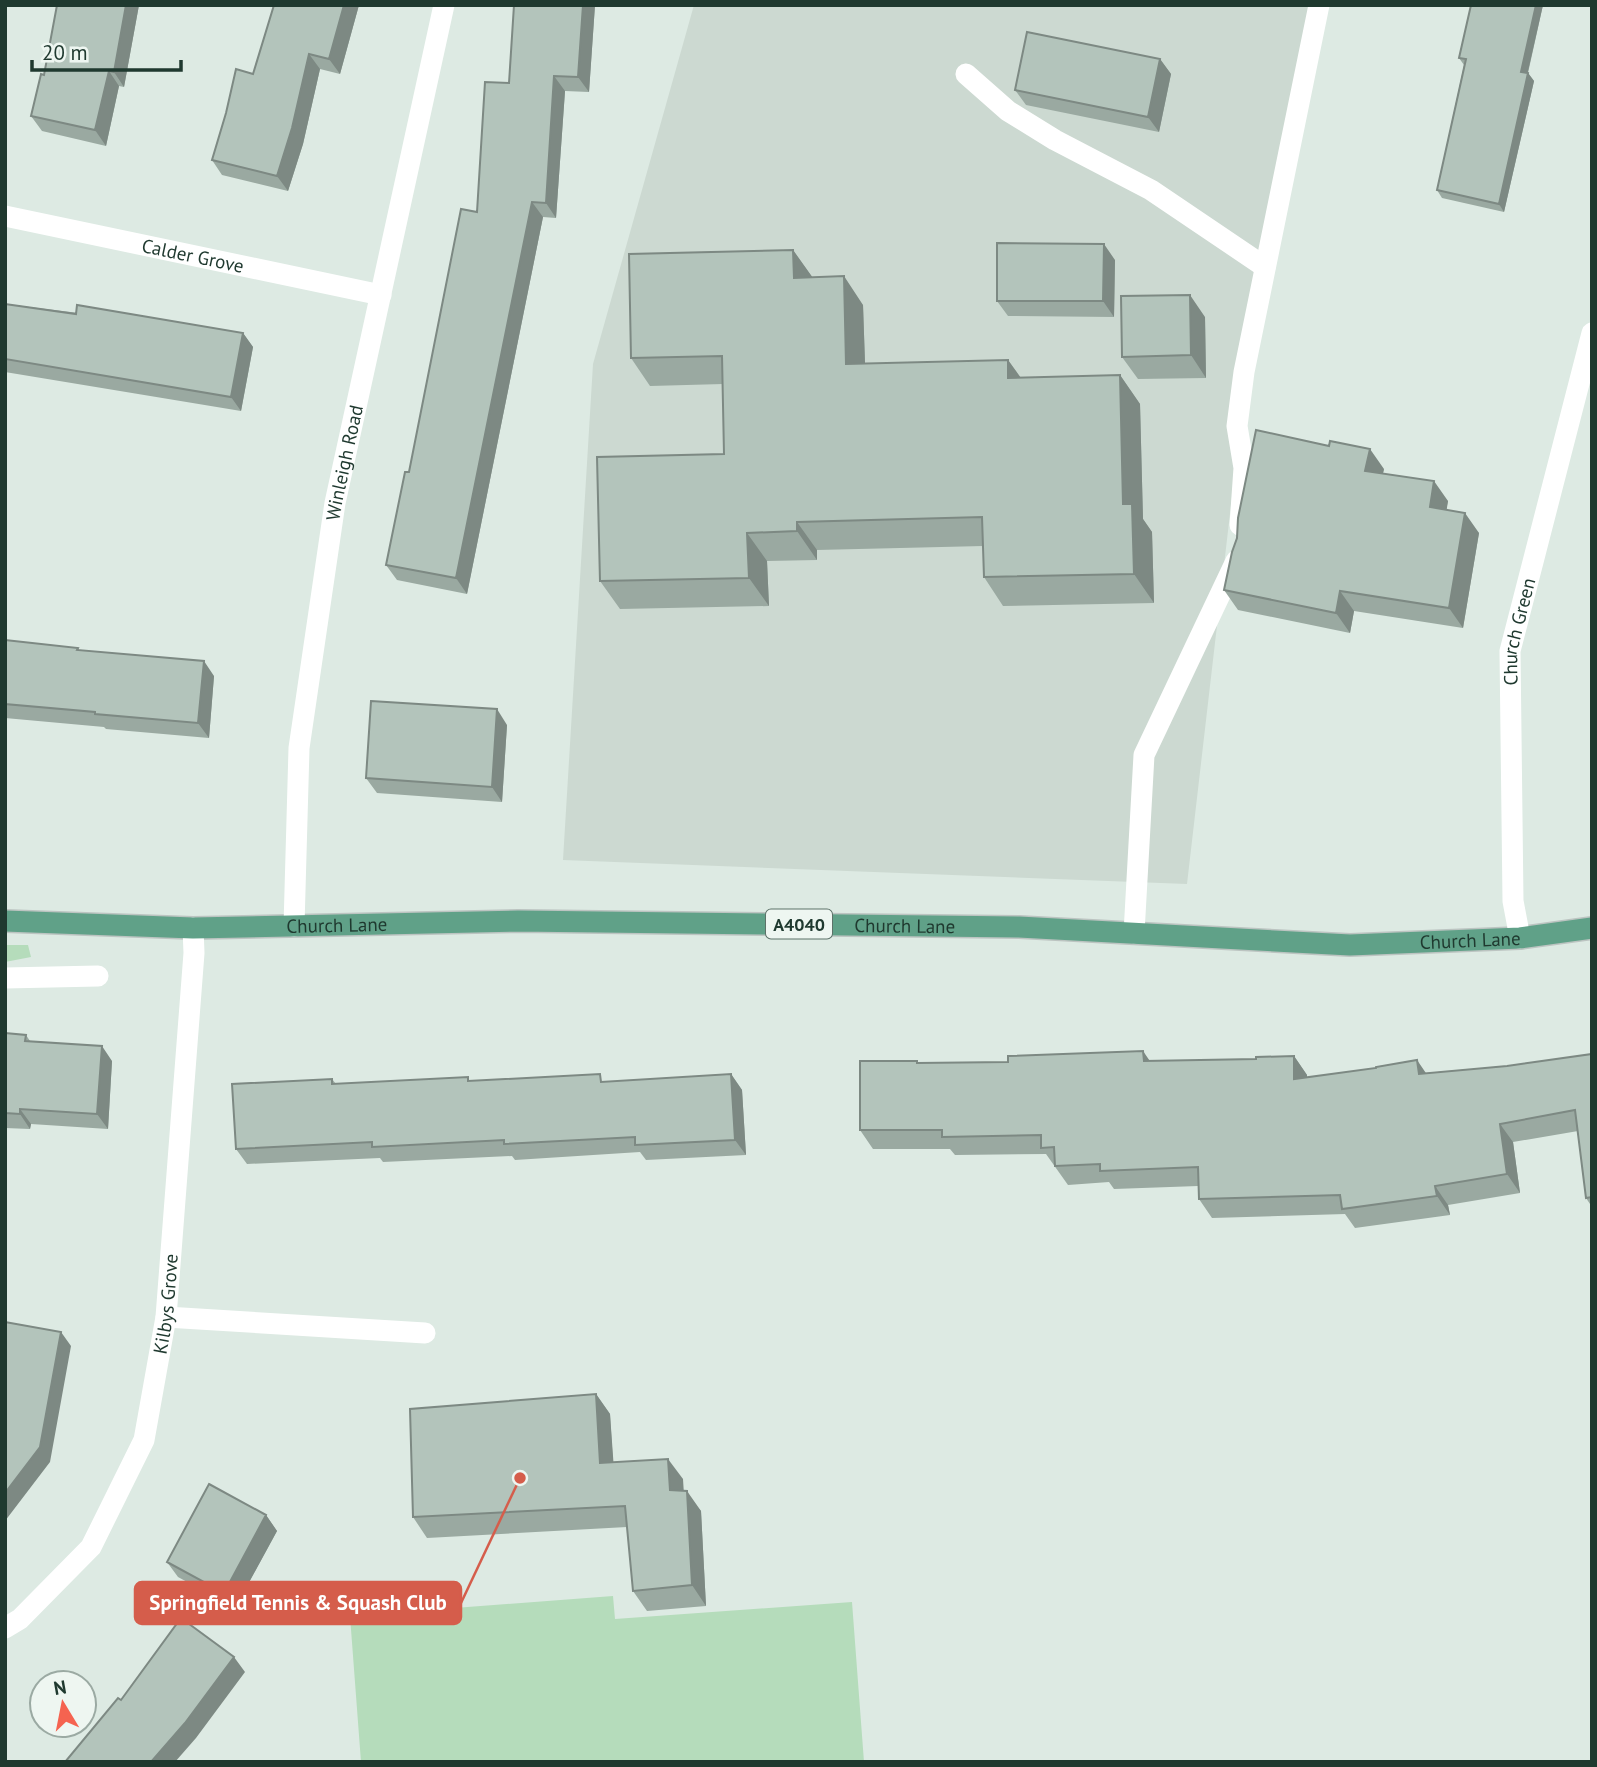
<svg xmlns="http://www.w3.org/2000/svg" width="1597" height="1767" font-family="'PT Sans',sans-serif">
	<style>
		.built { fill: #ccd9d1 }
		.green { fill: #b5dcbb }
		.lines { fill: none; stroke-linecap: round; stroke-linejoin: round }
		.major-casing { stroke: #bcc4c1; stroke-width: 24 }
		.minor { stroke: #fff; stroke-width: 21 }
		.major { stroke: #60a188; stroke-width: 21 }
		.wall { fill: #9aa9a1 }
		.shaded-wall { fill: #7d8983 }
		.building { fill: #b3c4bb; stroke: #7d8983; stroke-width: 2 }
		.labels { text-anchor: middle; dominant-baseline: central; stroke-width: 7; stroke-linejoin: round; paint-order: stroke }
		.shield { fill: #eef6f1; stroke: #5d7269; stroke-width: 2 }
		.shield-label { font-size: 18px; font-weight: bold; fill: #1f392f }
		.street-label { font-size: 19px; fill: #1f392f; stroke: #eef6f1 }
		.leader { fill: none; stroke: #d55d4b; stroke-width: 2.5 }
		.callout-dot { fill: #d55d4b; stroke: #eef6f1; stroke-width: 2.5 }
		.callout { fill: #d55d4b; stroke: #d55d4b; stroke-width: 2.5 }
		.callout-label { font-size: 21px; text-anchor: middle; font-weight: bold; fill: #fff }
	</style>
	<rect width="100%" height="100%" fill="#ddeae3"/>
	<!-- built -->
	<path class="built" d="M 694,5 L 1320,5 L 1262,238 L 1187,884 L 563,860 L 593,364 Z"/>
	<!-- green -->
	<path class="green" d="M 5,945 L 28,945 L 31,957 L 5,962 Z
		M 613,1596 L 615,1619 L 852,1602 L 864,1762 L 361,1762 L 350,1616 Z"/>
	<g class="lines">
		<defs>
			<g id="major">
				<path id="s5" d="M 5,921 L 193,928 L 518,921 L 1019,927 L 1350,945 L 1520,938 L 1592,928"/>
			</g>
		</defs>
		<!-- major casing -->
		<use href="#major" class="major-casing"/>
		<!-- minor -->
		<g class="minor">
			<path d="M 966,74 L 1008,111 L 1055,140 L 1151,190 L 1265,267"/>
			<path id="s1" d="M 5,216 L 381,295"/>
			<path d="M 1240,525 L 1244,468 L 1237,426 L 1244,372 L 1319,5"/>
			<path id="s2" d="M 294,926 L 299,748 L 335,503 L 444,5"/>
			<path d="M 1134,933 L 1144,755 L 1236,561"/>
			<path id="s3" d="M 1520,938 L 1513,901 L 1510,651 L 1592,333"/>
			<path d="M 5,978 L 98,976"/>
			<path d="M 166,1317 L 425,1333"/>
			<path id="s4" d="M 5,1628 L 20,1619 L 91,1547 L 144,1440 L 166,1317 L 194,953 L 193,928"/>
		</g>
		<!-- major -->
		<use href="#major" class="major"/>
	</g>
	<!-- wall -->
	<path class="wall" d="M 139,5 L 124,87 L 119,86 L 106,146 L 42,131 L 31,116 L 44,75 Z
		M 274,5 L 359,5 L 340,74 L 320,69 L 303,144 L 288,191 L 222,175 L 212,160 L 253,74 Z
		M 514,5 L 595,5 L 589,92 L 565,91 L 556,218 L 543,217 L 467,594 L 397,580 L 386,565 L 409,472 L 477,212 L 509,83 Z
		M 1471,5 L 1543,5 L 1528,73 L 1534,81 L 1504,212 L 1442,198 L 1437,190 L 1464,65 L 1459,58 Z
		M 1160,59 L 1171,74 L 1159,132 L 1026,105 L 1015,90 Z
		M 793,250 L 812,277 L 863,305 L 865,364 L 1008,360 L 1021,378 L 1120,375 L 1140,404 L 1143,519 L 1152,532 L 1154,603 L 1003,606 L 984,577 L 983,546 L 817,550 L 817,560 L 767,561 L 769,606 L 620,609 L 600,581 L 724,454 L 723,384 L 650,386 L 631,358 Z
		M 1115,260 L 1114,317 L 1008,316 L 997,301 Z
		M 5,304 L 243,333 L 253,347 L 241,411 L 5,372 Z
		M 1205,317 L 1206,378 L 1138,379 L 1122,357 Z
		M 1384,469 L 1383,473 L 1448,501 L 1446,510 L 1479,533 L 1463,628 L 1354,611 L 1350,633 L 1238,610 L 1224,590 L 1237,538 Z
		M 5,640 L 78,648 L 79,650 L 214,676 L 209,738 L 106,729 L 104,727 L 5,718 Z
		M 507,725 L 502,802 L 377,793 L 366,778 Z
		M 5,1033 L 26,1035 L 30,1041 L 112,1061 L 108,1129 L 31,1124 L 30,1129 L 5,1128 Z
		M 1592,1054 L 1592,1207 L 1586,1198 L 1578,1131 L 1513,1142 L 1520,1193 L 1448,1205 L 1450,1215 L 1355,1228 L 1345,1214 L 1212,1218 L 1199,1199 L 1198,1186 L 1114,1189 L 1109,1182 L 1068,1185 L 1046,1154 L 955,1155 L 950,1149 L 873,1149 L 860,1130 L 919,1063 L 1150,1061 L 1256,1059 L 1294,1056 L 1307,1075 L 1307,1077 L 1426,1073 L 1507,1066 Z
		M 731,1074 L 742,1090 L 746,1155 L 646,1160 L 640,1152 L 515,1160 L 512,1156 L 383,1162 L 380,1158 L 247,1164 L 236,1149 L 332,1079 L 336,1084 L 471,1081 L 606,1082 Z
		M 596,1394 L 610,1414 L 613,1463 L 683,1479 L 683,1491 L 701,1511 L 706,1606 L 647,1611 L 633,1591 L 627,1527 L 427,1538 L 413,1517 Z
		M 266,1515 L 277,1531 L 235,1608 L 178,1577 L 167,1562 Z"/>
	<!-- shaded-wall -->
	<path class="shaded-wall" d="M 126,5 L 139,5 L 124,87 L 114,72 Z
		M 344,5 L 359,5 L 340,74 L 329,59 Z
		M 583,5 L 595,5 L 589,92 L 578,77 Z
		M 1536,5 L 1543,5 L 1526,80 L 1521,72 Z
		M 309,54 L 320,69 L 303,144 L 288,191 L 277,176 Z
		M 1160,59 L 1171,74 L 1159,132 L 1148,117 Z
		M 109,71 L 119,86 L 106,146 L 95,130 Z
		M 1528,73 L 1534,81 L 1504,212 L 1499,204 Z
		M 554,76 L 565,91 L 556,218 L 546,203 Z
		M 532,202 L 543,217 L 467,594 L 456,578 Z
		M 1104,244 L 1115,260 L 1114,317 L 1103,301 Z
		M 793,250 L 813,278 L 794,278 Z
		M 844,276 L 863,305 L 866,392 L 846,364 Z
		M 1190,295 L 1205,317 L 1206,378 L 1191,355 Z
		M 243,333 L 253,347 L 241,411 L 231,397 Z
		M 1008,360 L 1028,388 L 1008,378 Z
		M 1120,375 L 1140,404 L 1143,519 L 1152,532 L 1154,603 L 1134,574 L 1123,504 Z
		M 1370,449 L 1384,469 L 1379,490 L 1365,471 Z
		M 1434,481 L 1448,501 L 1444,527 L 1430,507 Z
		M 1465,513 L 1479,533 L 1463,628 L 1449,608 Z
		M 797,522 L 817,550 L 817,560 L 797,531 Z
		M 747,533 L 767,561 L 769,606 L 749,578 Z
		M 1340,591 L 1354,611 L 1350,633 L 1336,613 Z
		M 204,661 L 214,676 L 209,738 L 198,723 Z
		M 497,709 L 507,725 L 502,802 L 492,787 Z
		M 102,1046 L 112,1061 L 108,1129 L 97,1114 Z
		M 1143,1051 L 1156,1070 L 1144,1061 Z
		M 1294,1056 L 1307,1075 L 1307,1098 L 1294,1079 Z
		M 1417,1060 L 1430,1079 L 1419,1074 Z
		M 731,1074 L 742,1090 L 746,1155 L 735,1140 Z
		M 20,1109 L 31,1124 L 30,1129 L 20,1114 Z
		M 1500,1124 L 1513,1142 L 1520,1193 L 1507,1174 Z
		M 1435,1186 L 1448,1205 L 1450,1215 L 1437,1196 Z
		M 61,1332 L 71,1346 L 50,1462 L 5,1521 L 5,1493 Z
		M 596,1394 L 610,1414 L 615,1484 L 600,1463 Z
		M 668,1459 L 683,1479 L 685,1511 L 670,1490 Z
		M 687,1491 L 701,1511 L 706,1606 L 692,1585 Z
		M 266,1515 L 277,1531 L 235,1608 L 224,1593 Z
		M 234,1657 L 245,1672 L 196,1738 L 175,1762 L 151,1762 Z"/>
	<!-- building -->
	<path class="building" d="M 57,5 L 126,5 L 114,72 L 109,71 L 95,130 L 31,116 L 41,74 L 44,75 Z
		M 274,5 L 344,5 L 329,59 L 309,54 L 292,128 L 277,176 L 212,160 L 226,113 L 236,69 L 253,74 Z
		M 514,5 L 583,5 L 578,77 L 554,76 L 546,203 L 532,202 L 456,578 L 386,565 L 405,472 L 409,472 L 461,209 L 477,212 L 485,82 L 509,83 Z
		M 1471,5 L 1536,5 L 1521,72 L 1528,73 L 1499,204 L 1437,190 L 1466,59 L 1459,58 Z
		M 1027,32 L 1160,59 L 1148,117 L 1015,90 Z
		M 997,243 L 1104,244 L 1103,301 L 997,301 Z
		M 793,250 L 794,278 L 844,276 L 846,364 L 1008,360 L 1008,378 L 1120,375 L 1123,504 L 1132,504 L 1134,574 L 984,577 L 982,517 L 797,522 L 797,531 L 747,533 L 749,578 L 600,581 L 597,457 L 724,454 L 722,356 L 631,358 L 629,254 Z
		M 1190,295 L 1191,355 L 1122,357 L 1121,296 Z
		M 5,304 L 76,314 L 77,305 L 243,333 L 231,397 L 5,359 Z
		M 1256,430 L 1329,446 L 1330,441 L 1370,449 L 1365,471 L 1434,481 L 1430,507 L 1465,513 L 1449,608 L 1340,591 L 1336,613 L 1224,590 L 1232,552 L 1237,538 L 1238,518 Z
		M 5,640 L 78,648 L 77,650 L 204,661 L 198,723 L 95,714 L 95,712 L 5,704 Z
		M 371,701 L 497,709 L 492,787 L 366,778 Z
		M 5,1033 L 26,1035 L 25,1041 L 102,1046 L 97,1114 L 20,1109 L 20,1114 L 5,1113 Z
		M 1143,1051 L 1144,1061 L 1256,1059 L 1256,1057 L 1294,1056 L 1294,1079 L 1376,1068 L 1376,1067 L 1417,1060 L 1419,1074 L 1507,1066 L 1592,1054 L 1592,1197 L 1586,1198 L 1575,1110 L 1500,1124 L 1507,1174 L 1435,1186 L 1437,1196 L 1342,1209 L 1340,1195 L 1199,1199 L 1198,1167 L 1100,1171 L 1100,1164 L 1055,1166 L 1054,1147 L 1041,1148 L 1041,1135 L 942,1137 L 942,1130 L 860,1130 L 860,1061 L 917,1061 L 917,1063 L 1008,1062 L 1008,1056 Z
		M 600,1074 L 601,1082 L 731,1074 L 735,1140 L 635,1145 L 635,1137 L 504,1144 L 504,1140 L 372,1147 L 372,1142 L 236,1149 L 232,1084 L 332,1079 L 332,1084 L 468,1077 L 468,1081 Z
		M 5,1322 L 61,1332 L 40,1447 L 5,1493 Z
		M 596,1394 L 600,1463 L 668,1459 L 670,1490 L 687,1491 L 692,1585 L 633,1591 L 625,1506 L 413,1517 L 410,1409 Z
		M 209,1484 L 266,1515 L 224,1593 L 167,1562 Z
		M 181,1618 L 234,1657 L 185,1723 L 151,1762 L 65,1762 L 118,1698 L 121,1700 Z"/>
	<g class="labels">
		<!-- shield labels -->
		<rect class="shield" x="766" y="909.5" width="66" height="29" rx="5"/>
		<g class="shield-label">
			<text x="799" y="924">A4040</text>
		</g>
		<!-- street labels -->
		<g class="street-label">
			<text stroke="none"><textPath href="#s1" startOffset="192">Calder Grove</textPath></text>
			<text stroke="none"><textPath href="#s2" startOffset="467">Winleigh Road</textPath></text>
			<text stroke="none"><textPath href="#s3" startOffset="308">Church Green</textPath></text>
			<text stroke="none"><textPath href="#s5" startOffset="332">Church Lane</textPath></text>
			<text stroke="none"><textPath href="#s5" startOffset="900">Church Lane</textPath></text>
			<text stroke="none"><textPath href="#s5" startOffset="1466">Church Lane</textPath></text>
			<text stroke="none"><textPath href="#s4" startOffset="376">Kilbys Grove</textPath></text>
		</g>
	</g>
	<!-- callouts -->
	<path class="leader" d="M520 1478L461 1603"/>
	<circle class="callout-dot" cx="520" cy="1478" r="7"/>
	<rect class="callout" x="135" y="1582" width="326" height="42" rx="7"/>
	<g class="callout-label">
		<text x="298" y="1610">Springfield Tennis &amp; Squash Club</text>
	</g>
	<!-- border -->
	<rect width="1597" height="1767" fill="none" stroke="#1f392f" stroke-width="14"/>
	<!-- north arrow -->
	<g transform="translate(63 1704) rotate(350)"><circle r="33" fill="#eef6f1" stroke="#9baaa3" stroke-width="2"/>
	<path d="M0-5L12 26L0 18L-12 26Z" fill="#f56350"/>
	<text y="-10" font-size="19" font-weight="bold" text-anchor="middle" fill="#1f392f">N</text>
	</g>
	<!-- scale -->
	<path d="M32 60v10h149v-10" fill="none" stroke="#1f392f" stroke-width="3.5"/>
	<text x="42" y="60" font-size="21" fill="#1f392f" stroke="#eef6f1" stroke-width="5" paint-order="stroke">20 m</text>
</svg>
